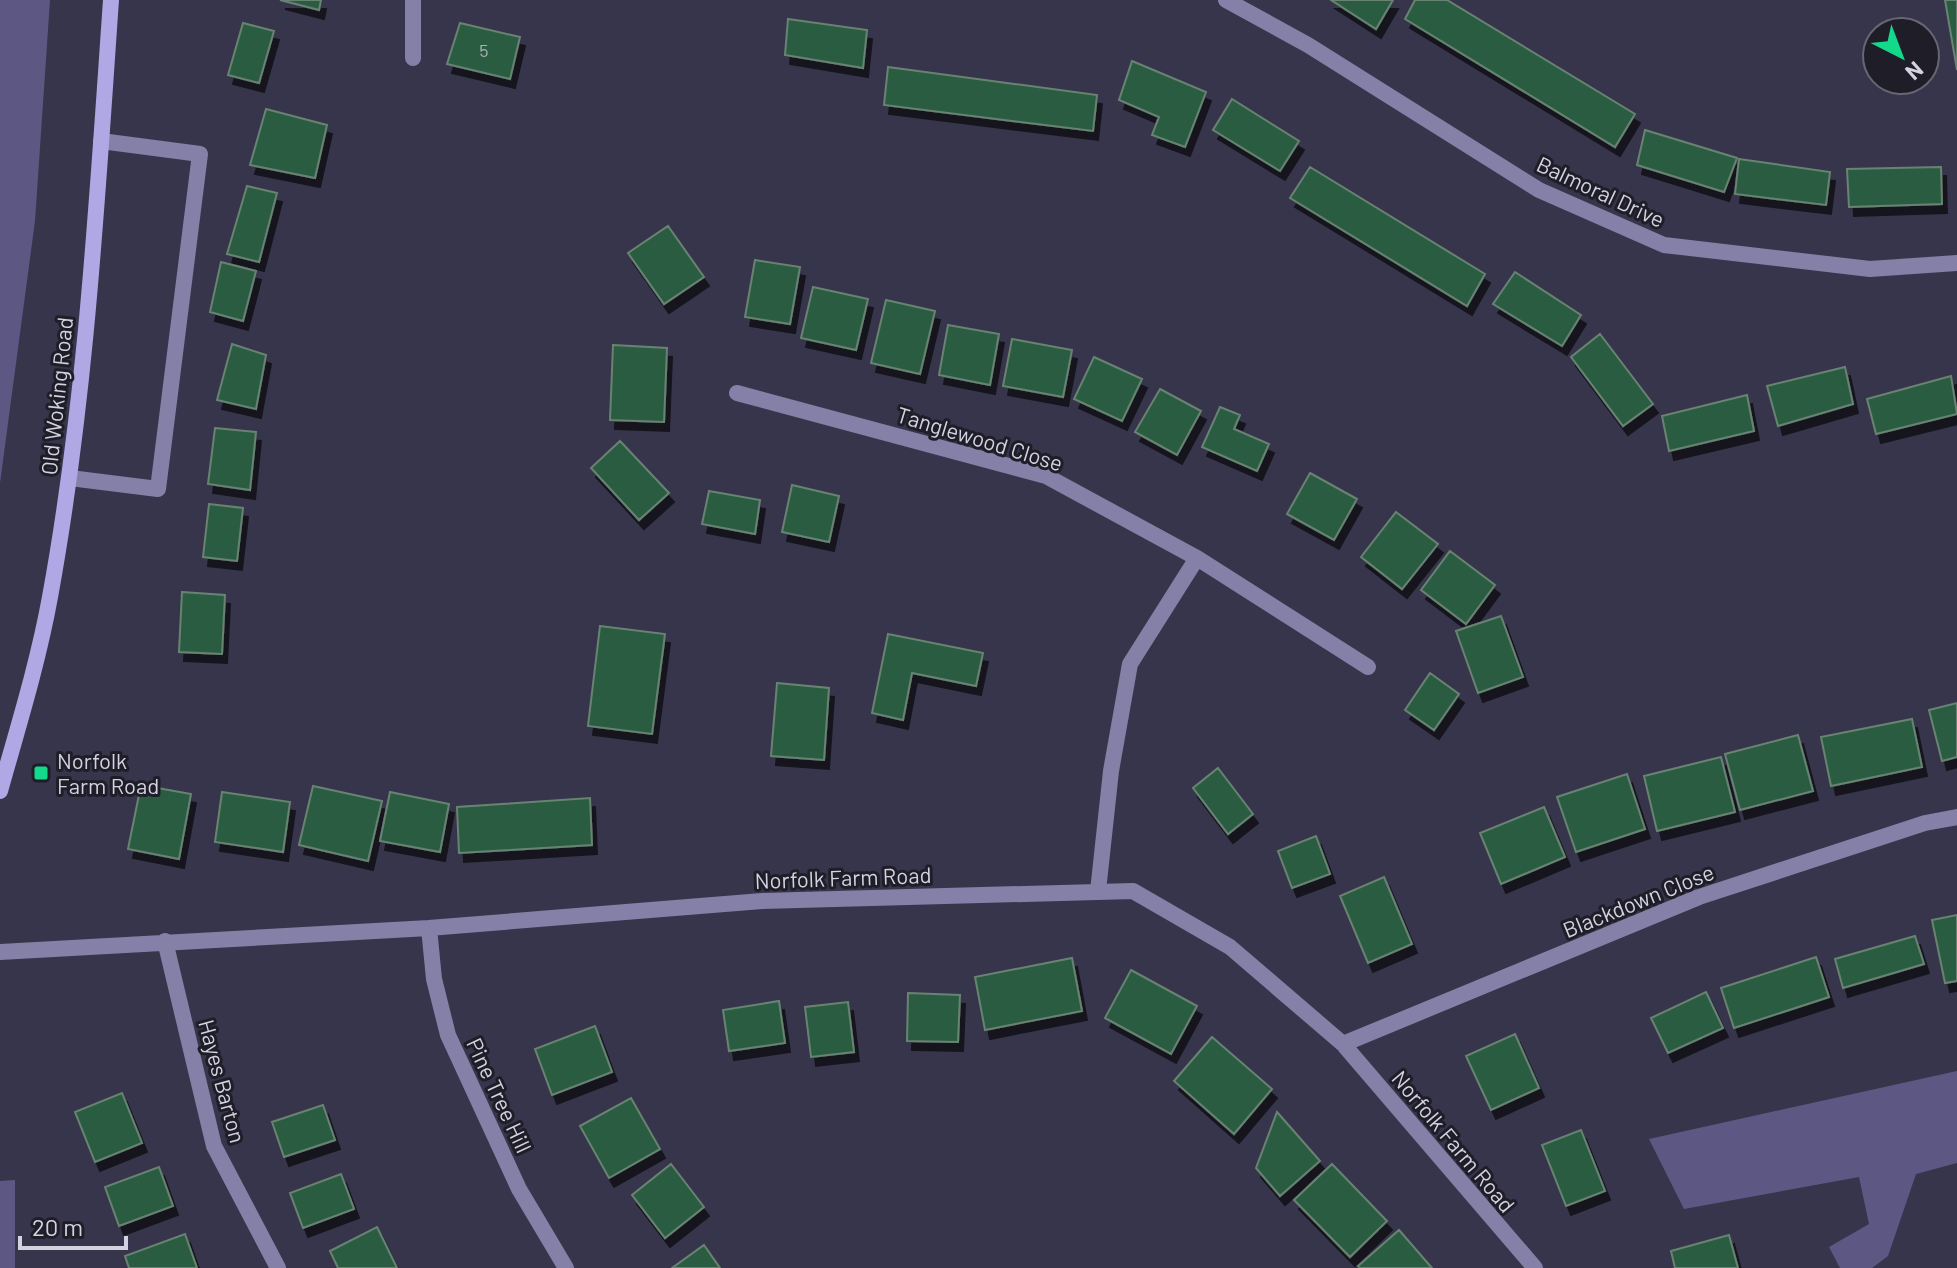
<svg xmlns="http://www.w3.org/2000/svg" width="1957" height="1268" font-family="Barlow,sans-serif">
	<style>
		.forest { fill: #5d5883 }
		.building { fill: #2c5c42; stroke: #688372; stroke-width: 2; filter: url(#shadow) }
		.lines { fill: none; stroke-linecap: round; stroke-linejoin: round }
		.street { stroke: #8480a7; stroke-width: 16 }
		.secondary { stroke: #afa8e5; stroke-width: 16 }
		.poi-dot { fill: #13d98a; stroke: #1f1e28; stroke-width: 3 }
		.labels { text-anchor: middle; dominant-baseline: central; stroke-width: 6; stroke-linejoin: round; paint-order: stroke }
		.number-label { font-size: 18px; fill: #a9b4b9 }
		.street-label { font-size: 22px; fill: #d3d2e1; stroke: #1f1e28 }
		.poi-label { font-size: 22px; fill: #d3d2e1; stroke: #1f1e28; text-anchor: start }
	</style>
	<defs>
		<filter id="shadow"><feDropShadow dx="5" dy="9" stdDeviation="0" flood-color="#0009"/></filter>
	</defs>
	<rect width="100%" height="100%" fill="#37354b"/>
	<!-- forest -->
	<path class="forest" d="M 0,0 L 50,0 L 35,221 L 0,483 Z
		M 1957,1071 L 1957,1163 L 1916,1174 L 1888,1256 L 1872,1268 L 1840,1268 L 1829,1247 L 1869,1224 L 1859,1177 L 1684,1209 L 1649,1139 Z
		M 15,1180 L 15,1268 L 0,1268 L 0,1181 Z"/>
	<!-- building -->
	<path class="building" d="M 280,0 L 321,0 L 319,10 Z
		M 1331,0 L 1393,0 L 1376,29 Z
		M 1415,0 L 1447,0 L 1635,114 L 1615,147 L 1405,19 Z
		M 1945,0 L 1957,0 L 1957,70 Z
		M 788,19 L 867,30 L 863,68 L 785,55 Z
		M 243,23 L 274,31 L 259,83 L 228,75 Z
		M 460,23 L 520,37 L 510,79 L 447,64 Z
		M 1132,61 L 1206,92 L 1185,147 L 1152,135 L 1159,117 L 1119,100 Z
		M 888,67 L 1097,95 L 1093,131 L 884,105 Z
		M 1232,99 L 1299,141 L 1280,171 L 1213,130 Z
		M 266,109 L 327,125 L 315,178 L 250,165 Z
		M 1645,130 L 1737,158 L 1724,192 L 1637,165 Z
		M 1739,159 L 1830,172 L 1826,205 L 1735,194 Z
		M 1310,167 L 1485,274 L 1467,306 L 1290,198 Z
		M 1941,167 L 1942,204 L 1849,207 L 1847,169 Z
		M 247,186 L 277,193 L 259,262 L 227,254 Z
		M 668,226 L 704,277 L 664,304 L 628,253 Z
		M 755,260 L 800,267 L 790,324 L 745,317 Z
		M 221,262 L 256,271 L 243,321 L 210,312 Z
		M 1515,272 L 1581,315 L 1562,346 L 1493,304 Z
		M 813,287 L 868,299 L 856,350 L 801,338 Z
		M 886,300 L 935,311 L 920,374 L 871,363 Z
		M 948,325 L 999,334 L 990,385 L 939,375 Z
		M 1600,334 L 1653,404 L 1623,426 L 1571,357 Z
		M 1012,339 L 1072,350 L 1063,397 L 1003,386 Z
		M 232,344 L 266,355 L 256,409 L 217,400 Z
		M 613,345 L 667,348 L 664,422 L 610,420 Z
		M 1094,357 L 1142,379 L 1122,421 L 1074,399 Z
		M 1845,367 L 1853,404 L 1778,426 L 1767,386 Z
		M 1951,376 L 1957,414 L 1876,434 L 1867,399 Z
		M 1160,389 L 1201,411 L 1177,455 L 1135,432 Z
		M 1747,395 L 1754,431 L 1669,451 L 1662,416 Z
		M 1220,407 L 1240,415 L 1234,429 L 1269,444 L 1257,471 L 1202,447 Z
		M 215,428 L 256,432 L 250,490 L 208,484 Z
		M 620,441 L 669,493 L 639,520 L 591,468 Z
		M 1310,473 L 1357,499 L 1334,540 L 1287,514 Z
		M 792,485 L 839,496 L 829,542 L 782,532 Z
		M 709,491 L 760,500 L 755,534 L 702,524 Z
		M 209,504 L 243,508 L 237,561 L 203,557 Z
		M 1396,512 L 1438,544 L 1402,589 L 1361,557 Z
		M 1450,551 L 1495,585 L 1466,624 L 1421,590 Z
		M 182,592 L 225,595 L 222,654 L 179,652 Z
		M 1501,616 L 1523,677 L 1478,693 L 1456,631 Z
		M 600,626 L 665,634 L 652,734 L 588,726 Z
		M 888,634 L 983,653 L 976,686 L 912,673 L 903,720 L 872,713 Z
		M 1430,673 L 1459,694 L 1434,730 L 1405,710 Z
		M 777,683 L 829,688 L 824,760 L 771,756 Z
		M 1957,703 L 1957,757 L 1942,761 L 1929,710 Z
		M 1912,719 L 1922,767 L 1831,786 L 1821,737 Z
		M 1798,735 L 1813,791 L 1740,810 L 1725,754 Z
		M 1721,757 L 1735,812 L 1657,831 L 1644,776 Z
		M 1218,768 L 1253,814 L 1228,834 L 1193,788 Z
		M 1627,774 L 1645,829 L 1576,852 L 1557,797 Z
		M 141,785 L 191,794 L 179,859 L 128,849 Z
		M 313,786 L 382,801 L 368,861 L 299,845 Z
		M 222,792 L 290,802 L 283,852 L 215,842 Z
		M 390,792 L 449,804 L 440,852 L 380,841 Z
		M 590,798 L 592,845 L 459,853 L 457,807 Z
		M 1544,807 L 1565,857 L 1501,884 L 1480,833 Z
		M 1316,836 L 1330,874 L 1292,888 L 1278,851 Z
		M 1384,877 L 1412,944 L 1368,963 L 1340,896 Z
		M 1957,915 L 1957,981 L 1945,983 L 1932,920 Z
		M 1915,936 L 1924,964 L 1843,988 L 1835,959 Z
		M 1816,957 L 1829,997 L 1734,1028 L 1721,988 Z
		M 1072,958 L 1082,1011 L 985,1030 L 975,977 Z
		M 1131,970 L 1197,1006 L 1171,1054 L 1105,1018 Z
		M 1706,992 L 1723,1028 L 1668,1053 L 1651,1018 Z
		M 908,993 L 960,995 L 958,1042 L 907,1041 Z
		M 779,1001 L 785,1043 L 729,1051 L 723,1010 Z
		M 848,1002 L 854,1052 L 811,1057 L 805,1007 Z
		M 595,1026 L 612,1072 L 552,1095 L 535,1049 Z
		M 1515,1034 L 1539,1088 L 1491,1110 L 1466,1056 Z
		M 1212,1037 L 1272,1089 L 1234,1134 L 1174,1081 Z
		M 122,1093 L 142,1143 L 95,1162 L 75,1112 Z
		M 631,1098 L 660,1149 L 609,1178 L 580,1126 Z
		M 323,1105 L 335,1140 L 284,1157 L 272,1122 Z
		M 1277,1112 L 1320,1161 L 1280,1196 L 1256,1168 Z
		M 1581,1130 L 1605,1191 L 1566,1206 L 1542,1145 Z
		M 671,1164 L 704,1207 L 665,1238 L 632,1195 Z
		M 1332,1164 L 1387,1221 L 1350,1257 L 1294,1200 Z
		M 159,1167 L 173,1206 L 119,1226 L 105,1187 Z
		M 341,1174 L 354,1209 L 303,1228 L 290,1193 Z
		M 377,1227 L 397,1268 L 338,1268 L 330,1251 Z
		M 1399,1230 L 1432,1268 L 1360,1268 L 1358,1266 Z
		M 185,1234 L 197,1268 L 129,1268 L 125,1256 Z
		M 1729,1235 L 1738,1268 L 1675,1268 L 1671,1251 Z
		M 704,1245 L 720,1268 L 672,1268 Z"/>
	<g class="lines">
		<!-- street -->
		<path class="street" d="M 1226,0 L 1308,45 L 1539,190 L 1664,245 L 1870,269 L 1957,263
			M 413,58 L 413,0
			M 737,393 L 1046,476 L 1197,558 L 1368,667
			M 70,478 L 158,489 L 200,154 L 101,141
			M 1098,891 L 1111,771 L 1130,664 L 1197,558
			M 429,928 L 434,979 L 448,1035 L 519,1189 L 566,1268
			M 165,941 L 214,1146 L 278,1268
			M 0,952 L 429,928 L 762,901 L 1133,891 L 1230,947 L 1343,1044 L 1535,1268
			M 1343,1044 L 1699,897 L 1925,823 L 1957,817"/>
		<!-- secondary -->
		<path class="secondary" d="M 0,791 C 18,727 38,663 50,597 C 86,400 97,200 111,0"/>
	</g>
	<!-- markers -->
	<rect class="poi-dot" x="33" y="765" width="16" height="16" rx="4"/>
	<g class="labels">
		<!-- number labels -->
		<g class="number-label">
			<text x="484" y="50">5</text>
		</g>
		<!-- street labels -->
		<g class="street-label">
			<text transform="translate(1601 191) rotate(25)">Balmoral Drive</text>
			<text transform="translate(56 396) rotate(-84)">Old Woking Road</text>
			<text transform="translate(980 438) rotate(17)">Tanglewood Close</text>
			<text transform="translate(843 877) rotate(-2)">Norfolk Farm Road</text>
			<text transform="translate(1638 900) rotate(-22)">Blackdown Close</text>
			<text transform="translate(223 1081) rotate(75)">Hayes Barton</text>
			<text transform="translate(500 1095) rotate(65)">Pine Tree Hill</text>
			<text transform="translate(1454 1141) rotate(50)">Norfolk Farm Road</text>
		</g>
		<!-- poi labels -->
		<g class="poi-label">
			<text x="57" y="760">Norfolk<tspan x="57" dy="25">Farm Road</tspan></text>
		</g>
	</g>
	<!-- north arrow -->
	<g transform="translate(1901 56) rotate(138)"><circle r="38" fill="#1f1e28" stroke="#676672" stroke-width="2"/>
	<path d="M0-6L14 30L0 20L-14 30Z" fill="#13d98a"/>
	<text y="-12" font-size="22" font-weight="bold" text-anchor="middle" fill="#d3d2e1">N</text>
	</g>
	<!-- scale -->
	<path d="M20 1236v12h106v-12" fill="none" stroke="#d3d2e1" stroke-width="4"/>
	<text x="32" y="1236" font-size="24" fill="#d3d2e1" stroke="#1f1e28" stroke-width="6" paint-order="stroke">20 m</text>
</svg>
